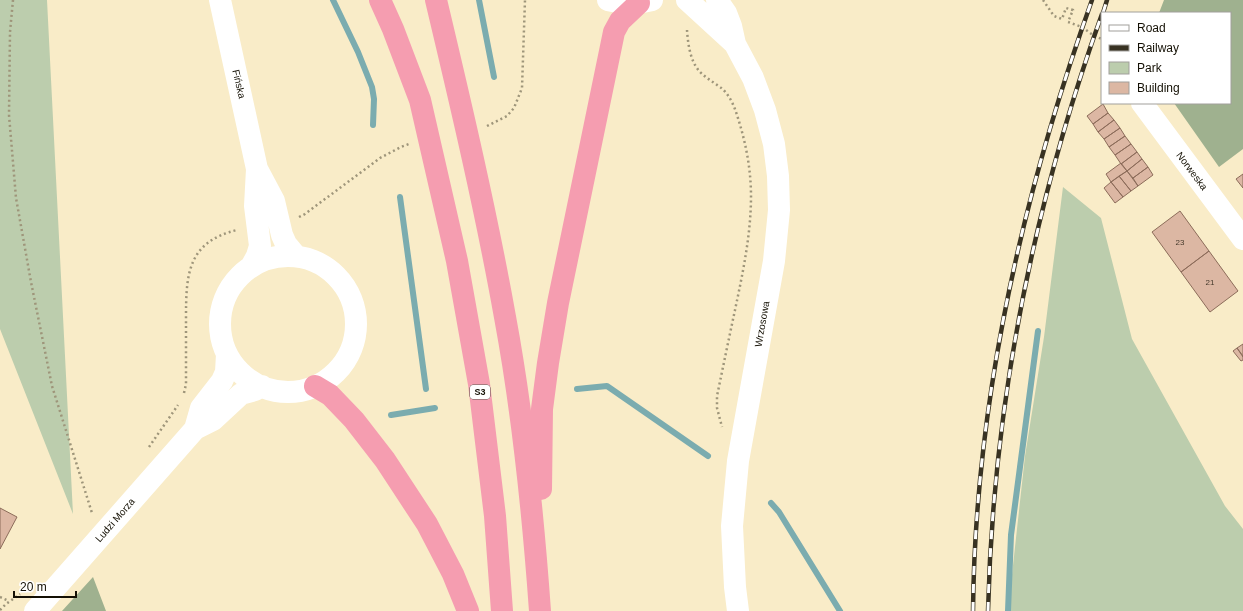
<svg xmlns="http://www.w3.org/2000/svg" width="1243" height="611" font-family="Helvetica,sans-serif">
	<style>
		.green { fill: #bccdad }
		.forest { fill: #9fb18f }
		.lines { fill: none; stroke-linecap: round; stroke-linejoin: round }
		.stream { stroke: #7bacaf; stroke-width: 6 }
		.building { fill: #dcb7a3; stroke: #8c6c5a }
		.path { stroke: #9e957a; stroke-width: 2.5; stroke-dasharray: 2 3; stroke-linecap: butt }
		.minor { stroke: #fff; stroke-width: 22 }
		.tertiary { stroke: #fff; stroke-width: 22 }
		.motorway { stroke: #f59db0; stroke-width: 22 }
		.rail-casing { stroke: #383222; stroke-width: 4.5 }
		.rail { stroke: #fff; stroke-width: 3; stroke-dasharray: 9; stroke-linecap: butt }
		.labels { text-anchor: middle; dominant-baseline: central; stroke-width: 3; stroke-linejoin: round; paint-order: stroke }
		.number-label { font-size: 8px; fill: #463a2c }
		.shield { fill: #fff; stroke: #5a584f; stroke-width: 1 }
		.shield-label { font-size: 9px; font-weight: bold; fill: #141004 }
		.street-label { font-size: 10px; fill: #141004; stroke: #fff }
	</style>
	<rect width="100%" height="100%" fill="#f9ecc8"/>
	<!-- green -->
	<path class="green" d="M 0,0 L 47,0 L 73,514 L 0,329 Z
		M 1063,187 L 1101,218 L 1132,339 L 1225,506 L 1243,529 L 1243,611 L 1008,611 L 1025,456 L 1044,337 Z"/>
	<!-- forest -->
	<path class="forest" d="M 1164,0 L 1243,0 L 1243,149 L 1219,167 L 1174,103 L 1230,103 L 1230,13 L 1159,13 Z
		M 93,577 L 106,611 L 62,611 Z"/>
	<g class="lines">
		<!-- stream -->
		<path class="stream" d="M 333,0 L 358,52 L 372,87 L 374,99 L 373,125
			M 479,0 L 494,77
			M 400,197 L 426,389
			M 577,389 L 607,386 L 708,456
			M 391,415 L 435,408
			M 771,503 L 779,512 L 840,611
			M 1008,611 L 1011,535 L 1038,331"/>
	</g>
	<!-- building -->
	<path class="building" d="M 1103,104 L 1108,113 L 1093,124 L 1087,116 Z
		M 1108,113 L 1114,120 L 1098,132 L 1093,124 Z
		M 1114,120 L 1120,128 L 1104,139 L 1098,132 Z
		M 1120,128 L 1125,136 L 1109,147 L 1104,139 Z
		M 1125,136 L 1131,144 L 1115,155 L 1109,147 Z
		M 1131,144 L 1137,152 L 1121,164 L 1115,155 Z
		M 1137,152 L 1142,159 L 1127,171 L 1121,164 Z
		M 1142,159 L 1148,167 L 1133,178 L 1127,171 Z
		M 1121,163 L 1127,171 L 1111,182 L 1106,174 Z
		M 1148,167 L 1153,175 L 1138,186 L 1133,178 Z
		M 1127,171 L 1138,186 L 1131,191 L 1119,176 Z
		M 1243,174 L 1243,188 L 1236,179 Z
		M 1119,176 L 1131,191 L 1123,197 L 1111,182 Z
		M 1111,182 L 1123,197 L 1115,203 L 1104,188 Z
		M 1180,211 L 1209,251 L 1181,272 L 1152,232 Z
		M 1209,251 L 1238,291 L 1210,312 L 1181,272 Z
		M 1243,344 L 1243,357 L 1237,348 Z
		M 1237,348 L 1243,356 L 1243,360 L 1241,361 L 1233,351 Z
		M 0,508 L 17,517 L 0,549 Z"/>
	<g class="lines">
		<!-- path -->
		<path class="path" d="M 13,0 L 10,32 L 9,115 L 16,198 L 31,282 L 52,386 L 92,513
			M 1043,0 L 1054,16 L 1062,19 L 1066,8 L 1073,10 L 1068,22 L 1082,27 L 1094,36 L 1102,39
			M 687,30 C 688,44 690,61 700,72 C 706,78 713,82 720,87 C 728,93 733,103 736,112 C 745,139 751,167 751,196 C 751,234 743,272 735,310 C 729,338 723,367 717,396 L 717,408 L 722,427
			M 487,126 L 507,116 L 514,108 L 522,88 L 525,0
			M 299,217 L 305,214 L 380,158 L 401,147 L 409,144
			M 184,393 L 186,384 L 186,372 C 186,354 186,336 186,319 C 186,275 187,242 237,230
			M 149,447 L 178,405
			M 0,597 L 9,601
			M 0,610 L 6,604 L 20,594"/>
		<!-- minor -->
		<path class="minor" d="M 687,0 L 735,44
			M 717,0 L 726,13 L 731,26 L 735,44 L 753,78 L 765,110 L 774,144 L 778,176 L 779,210 L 774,261 L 738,461 L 732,526 L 735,587 L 738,611
			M 1142,103 L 1243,239"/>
		<!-- tertiary -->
		<path class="tertiary" d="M 220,0 L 257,169 L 255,206 L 260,246 L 257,256 L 251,267
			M 608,0 C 623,4 637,4 652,0
			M 257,169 L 274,201 L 282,235 L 286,244 L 296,256
			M220 324a68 68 0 1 1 136 0a68 68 0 1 1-136 0Z
			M 195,429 L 201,408 L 222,381 L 226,372 L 227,354
			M 35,611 L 195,429 L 213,420 L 241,394 L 255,390 L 262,386"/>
		<!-- motorway -->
		<path class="motorway" d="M 380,0 L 393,29 L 420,100 L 457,261 L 479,384 L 495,516 L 502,611
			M 436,0 C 461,105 486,211 505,317 C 523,414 533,513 540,611
			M 315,386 L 330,395 L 354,420 L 385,460 L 427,524 L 453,574 L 468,611
			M 541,489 L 542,409 L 548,363 L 558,303 L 614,32 L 620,21 L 639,3"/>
		<defs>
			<path id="rail" d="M 1103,13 L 1107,0
				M 973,611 C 975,402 1022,196 1092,0
				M 988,611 C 993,407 1033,206 1102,14"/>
		</defs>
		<!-- rail casing -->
		<use href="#rail" class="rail-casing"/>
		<!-- rail -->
		<use href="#rail" class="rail"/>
	</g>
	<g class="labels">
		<!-- number labels -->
		<g class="number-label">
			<text x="1180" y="242">23</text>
			<text x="1210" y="282">21</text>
		</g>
		<!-- shield labels -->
		<rect class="shield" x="470" y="385" width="20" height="14" rx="3"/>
		<g class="shield-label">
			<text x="480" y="392">S3</text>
		</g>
		<!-- street labels -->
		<g class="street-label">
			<text transform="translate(239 84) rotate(77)">Fińska</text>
			<text transform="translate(1192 171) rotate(53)">Norweska</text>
			<text transform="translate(762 324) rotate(-80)">Wrzosowa</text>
			<text transform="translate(115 520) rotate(-49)">Ludzi Morza</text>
		</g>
	</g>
	<!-- legend -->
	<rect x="1101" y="12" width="130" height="92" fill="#ffffff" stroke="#a19f9b"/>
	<rect x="1109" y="25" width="20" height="6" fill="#ffffff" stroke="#a19f9b"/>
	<text x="1137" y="32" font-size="12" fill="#141004">Road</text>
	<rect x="1109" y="45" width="20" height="6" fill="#383222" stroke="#a19f9b"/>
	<text x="1137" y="52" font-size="12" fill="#141004">Railway</text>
	<rect x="1109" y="62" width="20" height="12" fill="#bccdad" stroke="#a19f9b"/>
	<text x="1137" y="72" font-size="12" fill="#141004">Park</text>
	<rect x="1109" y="82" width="20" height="12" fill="#dcb7a3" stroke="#a19f9b"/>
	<text x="1137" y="92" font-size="12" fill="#141004">Building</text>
	<!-- scale -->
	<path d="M14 591v6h62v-6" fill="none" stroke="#141004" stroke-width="2"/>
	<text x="20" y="591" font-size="12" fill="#141004" stroke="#ffffff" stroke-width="3" paint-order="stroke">20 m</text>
</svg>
